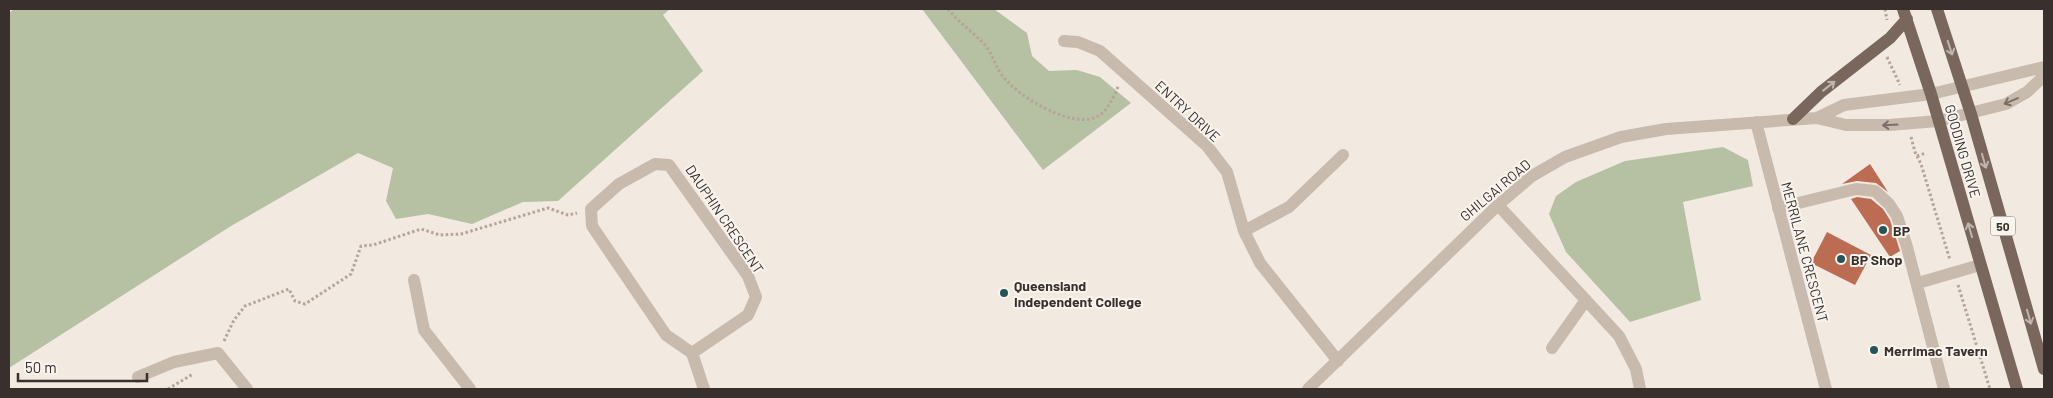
<svg xmlns="http://www.w3.org/2000/svg" width="2053" height="398" font-family="Barlow,sans-serif">
	<style>
		.green { fill: #b6c0a2 }
		.building { fill: #bd6c54 }
		.lines { fill: none; stroke-linecap: round; stroke-linejoin: round }
		.path { stroke: #b5a498; stroke-width: 3; stroke-dasharray: 2.5 2.5; stroke-linecap: butt }
		.minor { stroke: #c9baae; stroke-width: 12 }
		.major { stroke: #79675e; stroke-width: 12 }
		.oneway { stroke: #bfb5ad }
		.oneway2 { stroke: #7a6e66 }
		.poi-dot { fill: #245557; stroke: #f9f4ee; stroke-width: 2 }
		.labels { text-anchor: middle; dominant-baseline: central; stroke-width: 4; stroke-linejoin: round; paint-order: stroke }
		.shield { fill: #f9f4ee; stroke: #736a66; stroke-width: 1 }
		.shield-label { font-size: 12px; font-weight: bold; fill: #392f2c }
		.street-label { font-size: 14px; fill: #392f2c; stroke: #f9f4ee }
		.poi-label { font-size: 14px; font-weight: bold; fill: #392f2c; stroke: #f9f4ee; text-anchor: start }
	</style>
	<rect width="100%" height="100%" fill="#f2eae1"/>
	<!-- green -->
	<path class="green" d="M 14,9 L 670,9 L 663,15 L 703,71 L 558,201 L 523,202 L 472,224 L 428,214 L 396,219 L 386,201 L 393,168 L 358,153 L 231,226 L 9,368 L 9,13 Z
		M 922,9 L 994,9 L 1027,33 L 1032,56 L 1049,71 L 1077,70 L 1100,77 L 1131,103 L 1043,170 Z
		M 1723,147 L 1748,160 L 1753,186 L 1683,202 L 1701,300 L 1630,322 L 1566,252 L 1549,214 L 1556,196 L 1576,182 L 1625,161 Z"/>
	<!-- building -->
	<path class="building" d="M 1870,164 L 1888,192 L 1876,183 L 1857,181 L 1842,184 Z
		M 1857,197 L 1871,199 L 1883,209 L 1890,220 L 1900,251 L 1890,257 L 1851,199 Z
		M 1827,232 L 1871,255 L 1855,285 L 1811,263 Z"/>
	<g class="lines">
		<!-- path -->
		<path class="path" d="M 948,9 C 958,22 973,32 984,44 C 992,52 994,64 1001,74 C 1015,95 1068,127 1094,118 C 1108,113 1113,97 1119,85
			M 1885,9 L 1887,20
			M 1887,57 L 1900,85
			M 1911,137 L 1915,152 L 1921,164 L 1950,260
			M 1917,156 L 1926,153
			M 1958,285 L 1990,389
			M 224,341 L 234,320 L 245,306 L 289,289 L 295,301 L 305,304 L 351,274 L 361,246 L 373,245 L 421,229 L 440,235 L 461,234 L 548,208 L 568,215 L 577,213
			M 168,389 L 193,374"/>
		<!-- minor -->
		<path class="minor" d="M 1064,41 L 1078,42 L 1100,51 L 1207,146 L 1227,172 L 1244,231 L 1260,263 L 1338,361
			M 1817,118 L 1844,105 L 1931,94 L 2044,67
			M 1756,122 L 1826,389
			M 1498,205 L 1619,336 L 1636,369 L 1640,389
			M 1778,208 L 1856,189 L 1875,191 L 1889,204 L 1897,216 L 1907,247 L 1944,389
			M 1244,231 L 1289,207 L 1343,155
			M 414,280 L 424,330 L 470,389
			M 1918,283 L 1980,265
			M 1552,348 L 1586,300
			M 692,353 L 748,315 L 756,297 L 748,276 L 669,165 L 655,164 L 619,184 L 591,209 L 592,226 L 666,335 L 692,353 L 704,389
			M 138,377 L 174,362 L 218,353 L 247,389
			M 1308,389 L 1498,205 L 1532,176 L 1565,157 L 1621,137 L 1666,129 L 1817,118 L 1846,125 L 1889,125 L 1938,121 L 2006,104 L 2027,92 L 2044,76"/>
		<!-- major -->
		<path class="major" d="M 1903,9 L 1931,94 L 2017,389
			M 1937,9 L 1971,114 L 2044,369
			M 1793,119 L 1821,92 L 1890,38 L 1907,19"/>
	</g>
	<!-- one-way arrows -->
	<defs><path id="oneway-shaft" d="M-6 0H5M1.5-3L5.5 0L1.5 3" fill="none" stroke-width="1.6" stroke-linecap="round" stroke-linejoin="round" transform="scale(1.25)"/></defs>
	<g class="oneway">
		<use href="#oneway-shaft" transform="translate(1950 48) rotate(72)"/>
		<use href="#oneway-shaft" transform="translate(1829 86) rotate(-38)"/>
		<use href="#oneway-shaft" transform="translate(1984 161) rotate(74)"/>
		<use href="#oneway-shaft" transform="translate(1970 230) rotate(-106)"/>
		<use href="#oneway-shaft" transform="translate(2029 317) rotate(74)"/>
	</g>
	<g class="oneway2">
		<use href="#oneway-shaft" transform="translate(2011 101) rotate(157)"/>
		<use href="#oneway-shaft" transform="translate(1890 125) rotate(177)"/>
	</g>
	<!-- markers -->
	<g class="poi-dot">
		<circle cx="1883" cy="230" r="5"/>
		<circle cx="1841" cy="259" r="5"/>
		<circle cx="1004" cy="293" r="5"/>
		<circle cx="1874" cy="350" r="5"/>
	</g>
	<g class="labels">
		<!-- shield labels -->
		<rect class="shield" x="1990.5" y="216.5" width="25" height="19" rx="4"/>
		<g class="shield-label">
			<text x="2003" y="226">50</text>
		</g>
		<!-- street labels -->
		<g class="street-label">
			<text transform="translate(1188 111) rotate(43)">ENTRY DRIVE</text>
			<text transform="translate(1963 151) rotate(74)">GOODING DRIVE</text>
			<text transform="translate(1495 190) rotate(-40)">GHILGAI ROAD</text>
			<text transform="translate(725 219) rotate(56)">DAUPHIN CRESCENT</text>
			<text transform="translate(1805 252) rotate(75)">MERRILANE CRESCENT</text>
		</g>
		<!-- poi labels -->
		<g class="poi-label">
			<text x="1893" y="230">BP</text>
			<text x="1851" y="259">BP Shop</text>
			<text x="1014" y="285">Queensland<tspan x="1014" dy="16">Independent College</tspan></text>
			<text x="1884" y="350">Merrimac Tavern</text>
		</g>
	</g>
	<!-- border -->
	<rect width="2053" height="398" fill="none" stroke="#392f2c" stroke-width="20"/>
	<!-- scale -->
	<path d="M18 373v8h129v-8" fill="none" stroke="#392f2c" stroke-width="2.5"/>
	<text x="25" y="373" font-size="15" fill="#392f2c" stroke="#f9f4ee" stroke-width="4" paint-order="stroke">50 m</text>
</svg>
